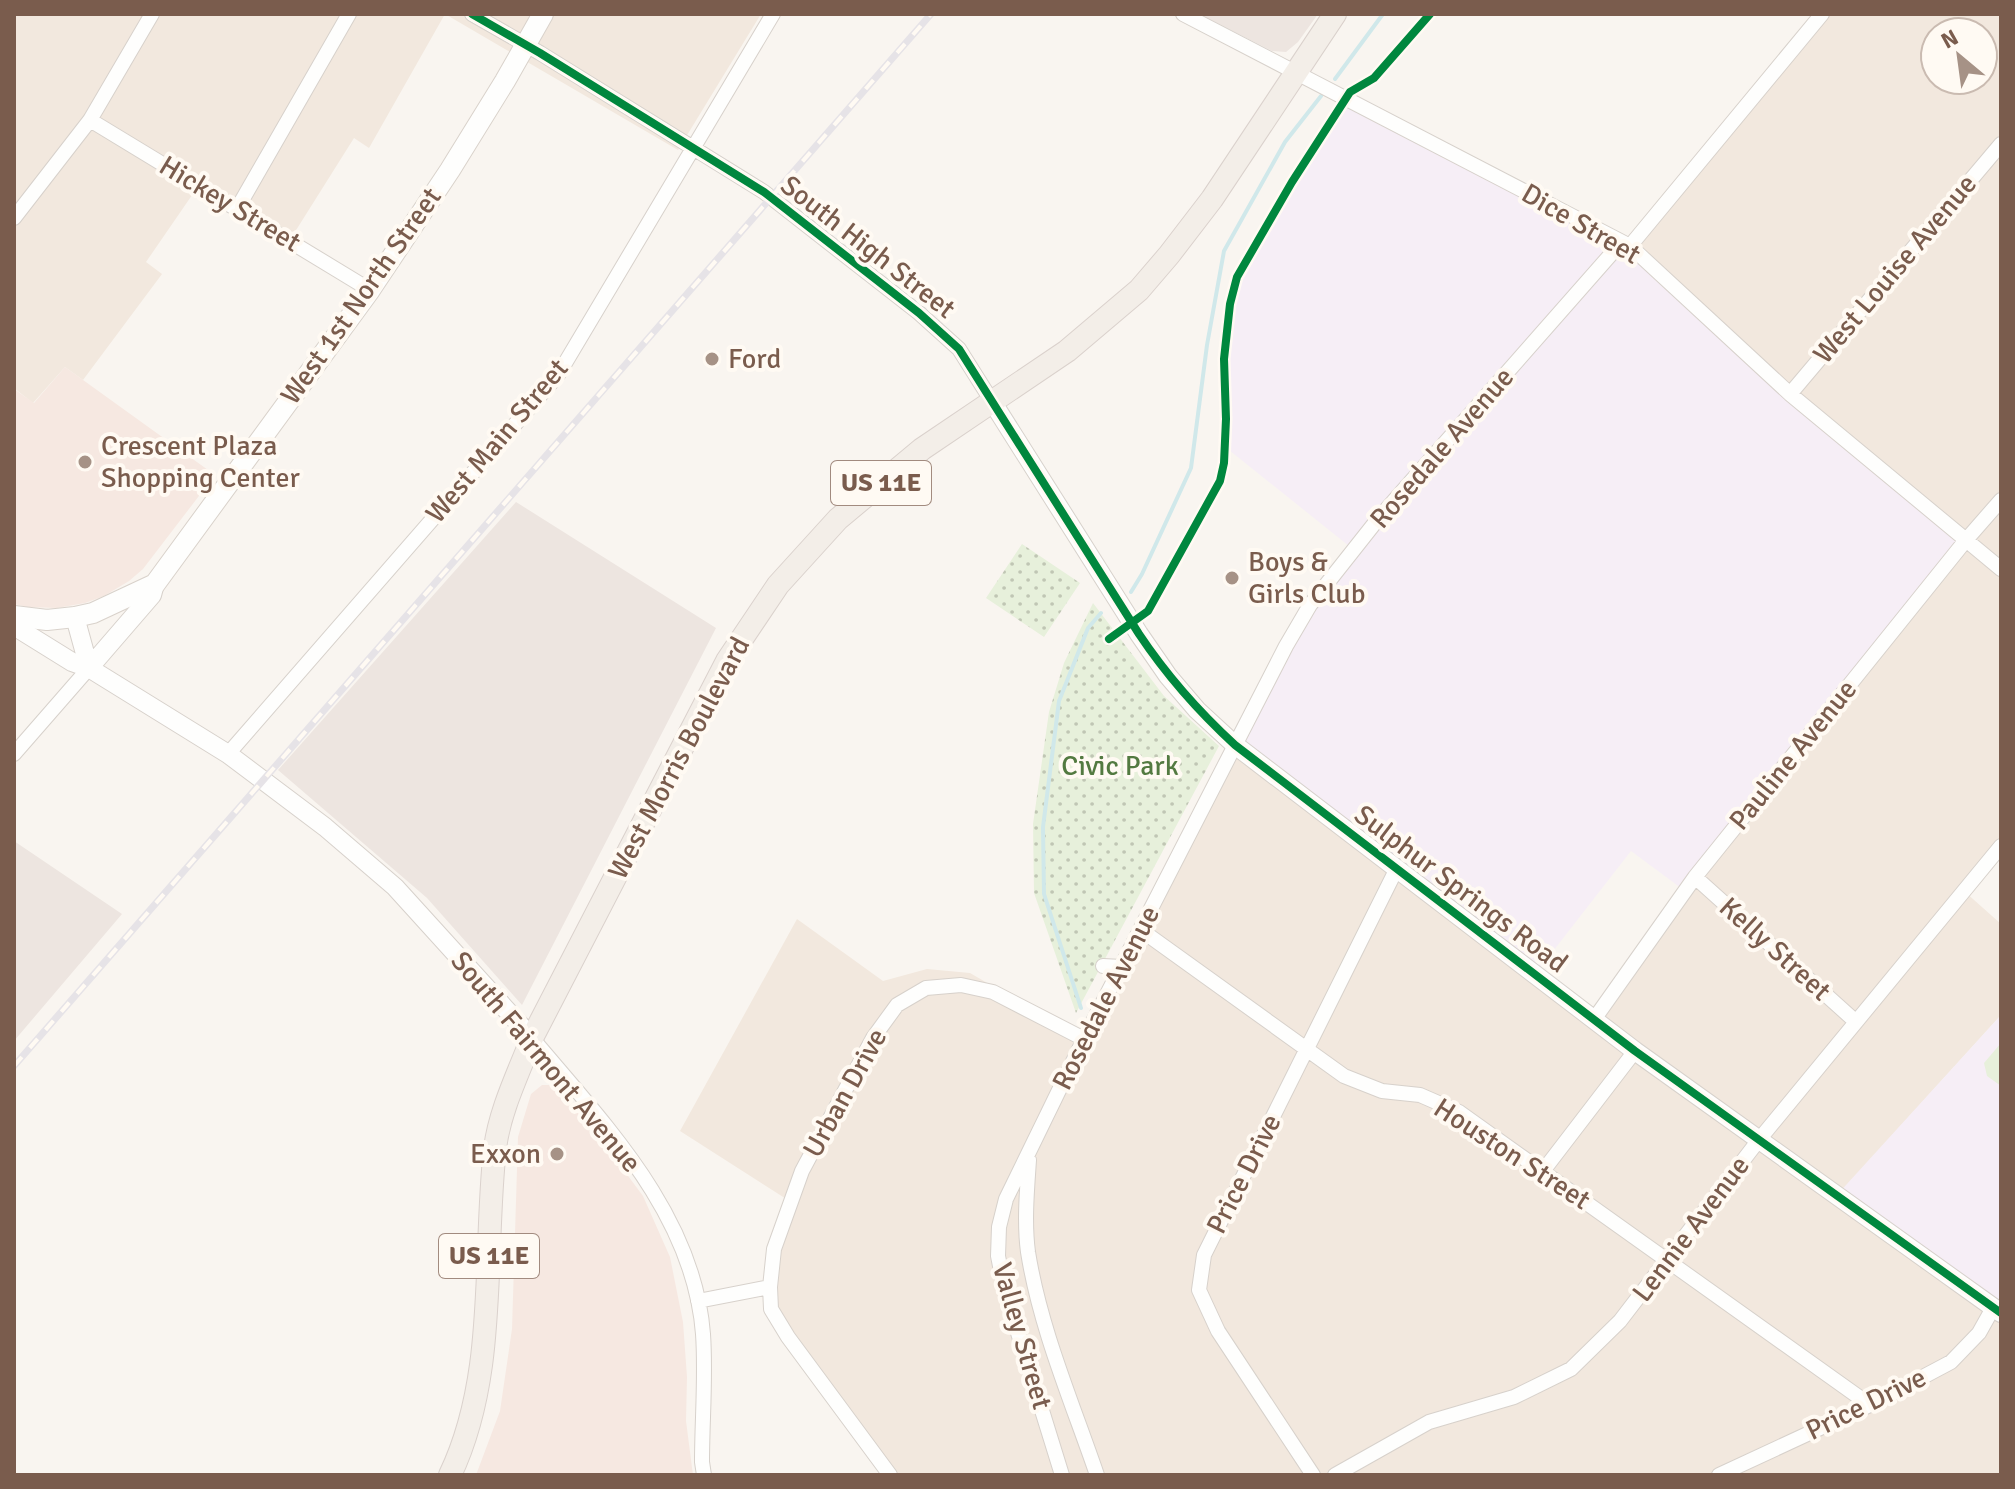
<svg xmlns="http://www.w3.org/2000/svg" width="2015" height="1489" font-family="Signika,sans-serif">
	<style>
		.residential { fill: #f2e8de; fill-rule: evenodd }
		.commercial { fill: #f6e8e1 }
		.industrial { fill: #ede5e0 }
		.education { fill: #f6eef6 }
		.green { fill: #e7f0db }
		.park { fill: url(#park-dots) }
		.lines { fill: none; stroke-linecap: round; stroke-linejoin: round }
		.stream { stroke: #d0e8ea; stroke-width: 4 }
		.minor-casing { stroke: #d7d1cb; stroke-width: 16 }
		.tertiary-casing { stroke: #d7d1cb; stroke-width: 20 }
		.secondary-casing { stroke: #d9d2cb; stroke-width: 22 }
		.primary-casing { stroke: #dad1cc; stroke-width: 24 }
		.minor { stroke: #fefefd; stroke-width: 14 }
		.tertiary { stroke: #fefefd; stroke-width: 18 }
		.secondary { stroke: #fefefd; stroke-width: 20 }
		.primary { stroke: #f3eee8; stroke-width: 22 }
		.rail-casing { stroke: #e6e3e7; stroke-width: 7 }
		.rail { stroke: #fffaf3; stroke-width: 4; stroke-dasharray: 12; stroke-linecap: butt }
		.cycleway-casing { stroke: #fffaf3; stroke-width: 13 }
		.cycleway { stroke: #00873e; stroke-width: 8 }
		.poi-dot { fill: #a69286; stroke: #fffaf3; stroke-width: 3 }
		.labels { text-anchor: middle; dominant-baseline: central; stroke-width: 8; stroke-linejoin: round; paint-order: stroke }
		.shield { fill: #fffaf3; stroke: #a28b7f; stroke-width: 2 }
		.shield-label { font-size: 26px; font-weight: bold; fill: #7a5c4d }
		.street-label { font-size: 28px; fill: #7a5c4d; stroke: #fffaf3 }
		.poi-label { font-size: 28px; fill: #7a5c4d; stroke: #fffaf3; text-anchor: start }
		.park-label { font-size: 28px; fill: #537a41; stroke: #fffaf3 }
	</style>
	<defs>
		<pattern id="park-dots" width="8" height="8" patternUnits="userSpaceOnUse" patternTransform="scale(2)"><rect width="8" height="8" fill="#e7f0db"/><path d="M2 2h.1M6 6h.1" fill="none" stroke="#c0c6b4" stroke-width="1.8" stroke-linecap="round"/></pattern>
	</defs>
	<rect width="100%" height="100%" fill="#f9f5f0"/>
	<!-- residential -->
	<path class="residential" d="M 14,14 L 761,14 L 678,150 L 445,14 L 369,148 L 354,138 L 293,235 L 199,185 L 146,262 L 162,274 L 83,380 L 65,367 L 33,403 L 14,388 Z
		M 1822,14 L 2001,14 L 2001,846 L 1964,891 L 2001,924 L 2001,1015 L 1837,1196 L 2001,1313 L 2001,1475 L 890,1475 L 788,1337 L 770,1287 L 791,1202 L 680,1131 L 797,919 L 883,981 L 927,969 L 970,973 L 1084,1039 L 1235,745 L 1594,1017 L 1695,877 L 1630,246 ZM 1935,32 L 1983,32 L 1983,80 L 1935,80 Z"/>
	<!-- commercial -->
	<path class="commercial" d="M 65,367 L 215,475 L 143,569 L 129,581 L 104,596 L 85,603 L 57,608 L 28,607 L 14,604 L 14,389 L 34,403 Z
		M 542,1085 L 550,1085 L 566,1096 L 608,1149 L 643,1196 L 670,1257 L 683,1322 L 687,1377 L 686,1421 L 693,1475 L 476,1475 L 500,1411 L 512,1329 L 518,1137 L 531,1094 Z"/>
	<!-- industrial -->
	<path class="industrial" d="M 1199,14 L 1318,14 L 1298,42 L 1286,52 L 1272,51 Z
		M 516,502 L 716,628 L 522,1005 L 427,898 L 278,770 Z
		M 14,841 L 122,914 L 14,1041 Z"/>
	<!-- education -->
	<path class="education" d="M 1353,100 L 1630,246 L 1966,540 L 1685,891 L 1631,851 L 1536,973 L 1235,745 L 1286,646 L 1354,550 L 1224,446 L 1224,359 L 1230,304 L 1237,277 L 1292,182 L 1338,109 Z
		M 2001,1015 L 2001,1313 L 1836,1196 Z"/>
	<!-- green -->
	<path class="green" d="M 2001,1043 L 2001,1086 L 1987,1076 L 1984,1063 Z"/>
	<!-- park -->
	<path class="park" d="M 1022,544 L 1080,583 L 1044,637 L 986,598 Z
		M 1093,603 L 1164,696 L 1219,746 L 1076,1013 L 1034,893 L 1033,824 L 1049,712 L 1064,663 Z"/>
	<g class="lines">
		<!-- stream -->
		<path class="stream" d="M 1335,79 L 1383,14
			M 1131,592 L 1142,574 L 1191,468 L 1207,345 L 1224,251 L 1285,142 L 1321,96
			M 1081,1008 L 1044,894 L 1043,827 L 1059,701 L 1088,628 L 1101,613"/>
		<defs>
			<path id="minor" d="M 472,14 L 540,53 L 764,192 L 919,313 L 959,349 L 993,403
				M 1183,14 L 1630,246 L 1790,394 L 2001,569
				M 90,120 L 370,290
				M 237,209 L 349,14
				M 14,218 L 90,120 L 152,14
				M 1790,394 L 2001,144
				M 14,754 L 89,668
				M 228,754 L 558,375 L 773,14
				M 1695,877 L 1855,1021
				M 1141,930 L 1344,1076 L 1382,1091 L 1420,1095 L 1459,1112 L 1870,1405
				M 1103,966 L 1122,967
				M 1595,1018 L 1695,877 L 1966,540 L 2001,500
				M 532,1038 C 605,1125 694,1215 703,1334 C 706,1376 702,1420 702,1462 L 704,1475
				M 1029,1160 C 1027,1190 1024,1222 1028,1252 C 1040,1328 1072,1402 1097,1475
				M 1543,1171 L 1635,1051
				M 770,1287 L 774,1249 L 802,1171 L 873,1038 L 897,1005 L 926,988 L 961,985 L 993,992 L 1084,1039
				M 698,1301 L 770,1287 L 771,1309 L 788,1337 L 890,1475
				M 1062,1475 L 1005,1291 L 998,1256 L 999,1227 L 1006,1199 L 1084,1039 L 1286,646 L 1310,605 L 1378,519 L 1613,252 L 1630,246 L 1822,14
				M 1313,1475 L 1218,1331 L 1199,1290 L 1204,1255 L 1397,868
				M 1335,1475 L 1429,1422 L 1514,1397 L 1571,1369 L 1620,1321 L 1758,1141 L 2001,846
				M 1719,1475 L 1870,1405 L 1951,1362 L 1979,1333 L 1993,1308"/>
			<path id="tertiary" d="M 993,403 L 1139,634 L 1168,676 L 1197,710 L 1235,745 L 1635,1051 L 2001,1313
				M 75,617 L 89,668
				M 14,626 L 72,662 L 89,668 L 228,754 L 325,827 L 395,887 L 532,1038
				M 89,668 L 152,595 L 155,584"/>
			<path id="secondary" d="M 14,616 L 47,620 L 75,617 L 93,613 L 155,584 L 370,290 L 450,170 L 505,81 L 543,14"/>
			<path id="primary" d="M 450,1475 C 498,1375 483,1256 495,1148 C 500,1110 518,1074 532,1038 L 727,661 L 778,585 L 838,519 L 922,449 L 1067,351 L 1139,290 L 1169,255 L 1212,199 L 1335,14"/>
		</defs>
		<!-- minor casing -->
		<use href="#minor" class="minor-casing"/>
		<!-- tertiary casing -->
		<use href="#tertiary" class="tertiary-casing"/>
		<!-- secondary casing -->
		<use href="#secondary" class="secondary-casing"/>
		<!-- primary casing -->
		<use href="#primary" class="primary-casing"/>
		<!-- minor -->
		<use href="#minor" class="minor"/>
		<!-- tertiary -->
		<use href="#tertiary" class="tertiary"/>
		<!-- secondary -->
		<use href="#secondary" class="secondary"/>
		<!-- primary -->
		<use href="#primary" class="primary"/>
		<defs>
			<path id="rail" d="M 14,1066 L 931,14"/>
		</defs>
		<!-- rail casing -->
		<use href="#rail" class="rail-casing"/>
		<!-- rail -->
		<use href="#rail" class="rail"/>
		<defs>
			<path id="cycleway" d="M 472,14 L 540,53 L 764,192 L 919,313 L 959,349 L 1139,634 C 1167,676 1198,711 1235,745 L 1635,1051 L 2001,1313
				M 1109,639 L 1148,611 L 1220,481 L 1224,463 L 1226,419 L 1224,359 L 1230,304 L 1237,277 L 1292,182 L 1350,92 L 1374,78 L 1430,14"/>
		</defs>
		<!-- cycleway casing -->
		<use href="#cycleway" class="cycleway-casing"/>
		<!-- cycleway -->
		<use href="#cycleway" class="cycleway"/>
	</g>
	<!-- markers -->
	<g class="poi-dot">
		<circle cx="712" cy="359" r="8"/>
		<circle cx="85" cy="462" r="8"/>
		<circle cx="1232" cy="578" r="8"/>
		<circle cx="557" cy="1154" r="8"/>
	</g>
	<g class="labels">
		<!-- shield labels -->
		<g class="shield">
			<rect x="831" y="461" width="100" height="44" rx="6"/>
			<rect x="439" y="1234" width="100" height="44" rx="6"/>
		</g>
		<g class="shield-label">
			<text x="881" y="483">US 11E</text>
			<text x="489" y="1256">US 11E</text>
		</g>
		<!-- street labels -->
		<g class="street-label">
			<text transform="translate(230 204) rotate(31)">Hickey Street</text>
			<text transform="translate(1581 224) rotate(30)">Dice Street</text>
			<text transform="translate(868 247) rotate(38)">South High Street</text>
			<text transform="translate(1895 269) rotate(-50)">West Louise Avenue</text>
			<text transform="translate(361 296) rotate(-55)">West 1st North Street</text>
			<text transform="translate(497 441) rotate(-50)">West Main Street</text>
			<text transform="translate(1442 448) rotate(-49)">Rosedale Avenue</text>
			<text transform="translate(1793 755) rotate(-51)">Pauline Avenue</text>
			<text transform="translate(679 758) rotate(-62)">West Morris Boulevard</text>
			<text transform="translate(1461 889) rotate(37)">Sulphur Springs Road</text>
			<text transform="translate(1775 949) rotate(42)">Kelly Street</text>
			<text transform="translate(1106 998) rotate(-63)">Rosedale Avenue</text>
			<text transform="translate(546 1062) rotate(50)">South Fairmont Avenue</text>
			<text transform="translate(845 1093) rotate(-61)">Urban Drive</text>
			<text transform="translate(1512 1154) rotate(33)">Houston Street</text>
			<text transform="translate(1244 1174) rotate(-63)">Price Drive</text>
			<text transform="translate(1691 1229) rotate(-53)">Lennie Avenue</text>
			<text transform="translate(1022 1336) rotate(74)">Valley Street</text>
			<text transform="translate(1866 1404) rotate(-26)">Price Drive</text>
		</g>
		<!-- poi labels -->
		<g class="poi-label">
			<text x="728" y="359">Ford</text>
			<text x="101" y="446">Crescent Plaza<tspan x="101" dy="32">Shopping Center</tspan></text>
			<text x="1248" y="562">Boys &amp;<tspan x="1248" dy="32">Girls Club</tspan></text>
			<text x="541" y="1154" text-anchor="end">Exxon</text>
		</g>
		<!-- park labels -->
		<g class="park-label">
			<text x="1120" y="766">Civic Park</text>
		</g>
	</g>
	<!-- border -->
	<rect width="2015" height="1489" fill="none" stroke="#7a5c4d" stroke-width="32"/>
	<!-- north arrow -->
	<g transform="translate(1959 56) rotate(331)"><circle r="38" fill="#fffaf3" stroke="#cabbb1" stroke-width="2"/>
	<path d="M0-6L14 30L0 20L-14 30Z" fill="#a69286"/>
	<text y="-12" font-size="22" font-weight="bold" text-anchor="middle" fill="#7a5c4d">N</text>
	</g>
</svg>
